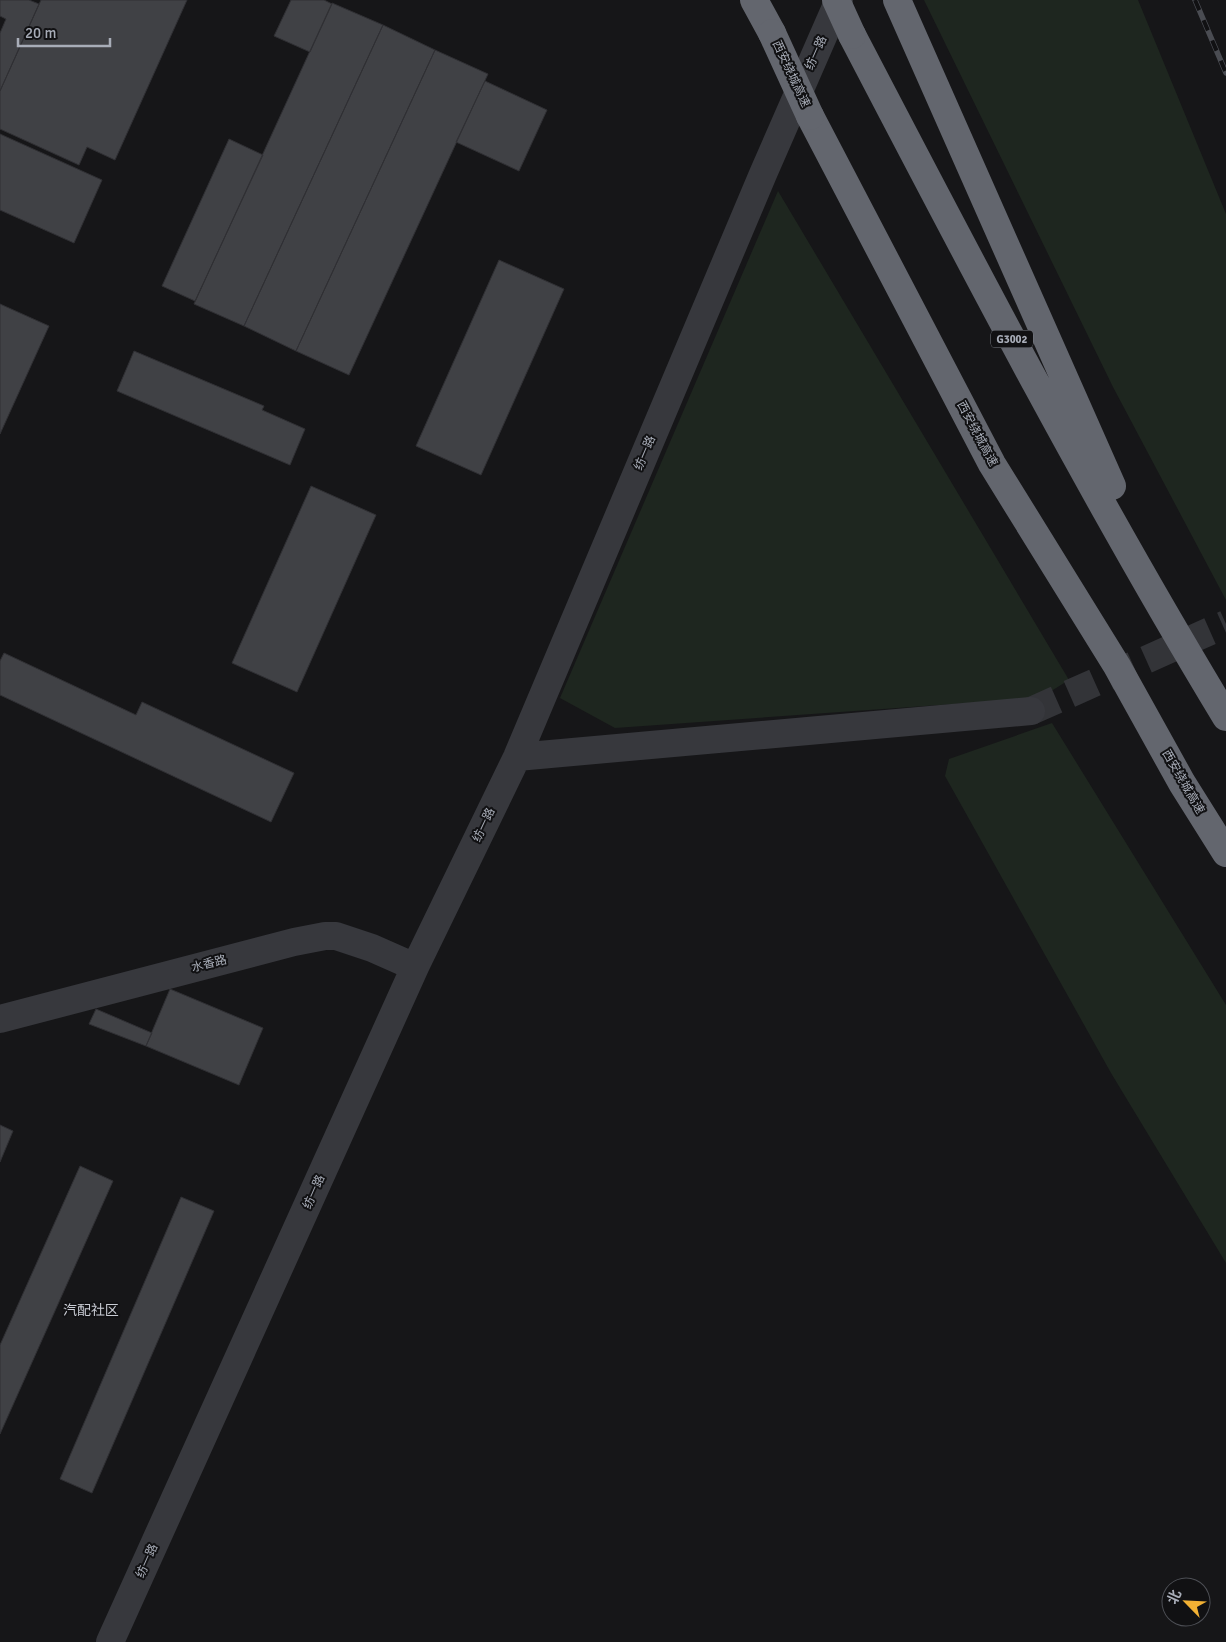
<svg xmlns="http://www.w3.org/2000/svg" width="1226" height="1642" font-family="Signika,'Noto Sans SC',sans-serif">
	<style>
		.green { fill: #1e261f }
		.building { fill: #404145; stroke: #303034 }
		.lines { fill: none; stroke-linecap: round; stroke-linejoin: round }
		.minor-tunnel { stroke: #333438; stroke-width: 28; stroke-dasharray: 28 14; stroke-linecap: butt }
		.minor { stroke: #37383d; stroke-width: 28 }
		.highway { stroke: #63666e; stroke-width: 28 }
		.rail-casing { stroke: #4a4c52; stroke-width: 5.5 }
		.rail { stroke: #111113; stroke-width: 4; stroke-dasharray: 11; stroke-linecap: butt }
		.highway-bridge { stroke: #63666e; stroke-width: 28 }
		.labels { text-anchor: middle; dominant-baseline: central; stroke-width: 4; stroke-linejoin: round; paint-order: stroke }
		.shield { fill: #111113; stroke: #7b7e86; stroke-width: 1 }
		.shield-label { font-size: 11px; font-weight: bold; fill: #a8adb8 }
		.street-label { font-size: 12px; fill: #a8adb8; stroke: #111113 }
		.neighbourhood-label { font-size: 14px; fill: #c9ccd4; stroke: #111113 }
	</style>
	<rect width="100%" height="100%" fill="#161618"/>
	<!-- green -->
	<path class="green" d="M 924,0 L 1138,0 L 1226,214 L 1226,600 L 1113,387 Z
		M 778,191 L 1069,680 L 1040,698 L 615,728 L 560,698 Z
		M 1052,723 L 1226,1005 L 1226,1263 L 1111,1073 L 945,776 L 949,759 Z"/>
	<!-- building -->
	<path class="building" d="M 0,0 L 29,0 L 39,4 L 0,91 L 0,33 L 6,19 L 0,16 Z
		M 41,0 L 187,0 L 115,160 L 87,147 L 79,165 L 0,129 L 0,91 Z
		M 291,0 L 324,0 L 332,4 L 310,52 L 274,36 Z
		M 332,3 L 383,25 L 244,326 L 194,304 Z
		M 383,25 L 435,50 L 296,351 L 244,326 Z
		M 435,50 L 488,74 L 349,375 L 296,351 Z
		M 485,81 L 547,110 L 519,171 L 456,142 Z
		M 0,134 L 102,180 L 74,243 L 0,210 Z
		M 229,139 L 263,155 L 195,301 L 162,286 Z
		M 499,260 L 564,289 L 481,475 L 416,446 Z
		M 0,304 L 49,326 L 0,434 Z
		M 134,351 L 264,406 L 262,410 L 305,429 L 290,465 L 117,391 Z
		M 311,486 L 376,515 L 297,692 L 232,663 Z
		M 4,653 L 136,715 L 142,702 L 294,773 L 271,822 L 0,695 L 0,661 Z
		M 170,989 L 263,1028 L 239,1085 L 146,1046 Z
		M 96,1009 L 152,1033 L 146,1046 L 89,1024 Z
		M 0,1125 L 13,1131 L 0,1162 Z
		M 80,1166 L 113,1181 L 0,1434 L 0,1345 Z
		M 181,1197 L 214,1211 L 92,1493 L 60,1479 Z"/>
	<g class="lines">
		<!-- minor-tunnel -->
		<path class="minor-tunnel" d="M 1031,711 L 1226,624"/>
		<!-- minor -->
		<path class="minor" d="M 517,757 L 1031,711
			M 0,1019 L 294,942 L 325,936 L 336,936 L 372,948 L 415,967
			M 110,1642 L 415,967 L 517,757 L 763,174 L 839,0"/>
		<!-- highway -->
		<path class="highway" d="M 754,0 L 772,33
			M 897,0 L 1112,486
			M 852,35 C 972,265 1092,496 1226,717
			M 810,116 L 992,464 L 1117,666 L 1182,783 L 1226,853"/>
		<defs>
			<path id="rail" d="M 1195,0 L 1226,73"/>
		</defs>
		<!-- rail casing -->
		<use href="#rail" class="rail-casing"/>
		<!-- rail -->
		<use href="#rail" class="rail"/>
		<!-- highway-bridge -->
		<path class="highway-bridge" d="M 836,0 L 852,35
			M 772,33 L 810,116"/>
	</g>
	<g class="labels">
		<!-- shield labels -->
		<rect class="shield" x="991" y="330.5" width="42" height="17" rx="4"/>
		<g class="shield-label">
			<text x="1012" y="339">G3002</text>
		</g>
		<!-- street labels -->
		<g class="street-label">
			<text transform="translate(816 53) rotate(-66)">纺一路</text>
			<text transform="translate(791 74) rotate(65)">西安绕城高速</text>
			<text transform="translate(977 434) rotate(62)">西安绕城高速</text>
			<text transform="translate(645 453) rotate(-67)">纺一路</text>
			<text transform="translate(1183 782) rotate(60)">西安绕城高速</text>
			<text transform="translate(484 825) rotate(-65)">纺一路</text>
			<text transform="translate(209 964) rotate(-14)">水香路</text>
			<text transform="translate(314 1192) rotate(-66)">纺一路</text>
			<text transform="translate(147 1561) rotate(-66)">纺一路</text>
		</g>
		<!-- neighbourhood labels -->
		<g class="neighbourhood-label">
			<text x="91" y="1310">汽配社区</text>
		</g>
	</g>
	<!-- north arrow -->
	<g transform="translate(1186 1602) rotate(294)"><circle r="24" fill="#111113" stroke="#4d4f55"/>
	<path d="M0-4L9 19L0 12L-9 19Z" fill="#f2b134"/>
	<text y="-8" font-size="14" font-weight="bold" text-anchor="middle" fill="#a8adb8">北</text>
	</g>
	<!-- scale -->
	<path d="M18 38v8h92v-8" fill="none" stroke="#a8adb8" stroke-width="2.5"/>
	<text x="25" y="38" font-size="15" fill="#a8adb8" stroke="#111113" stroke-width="4" paint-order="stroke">20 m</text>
</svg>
